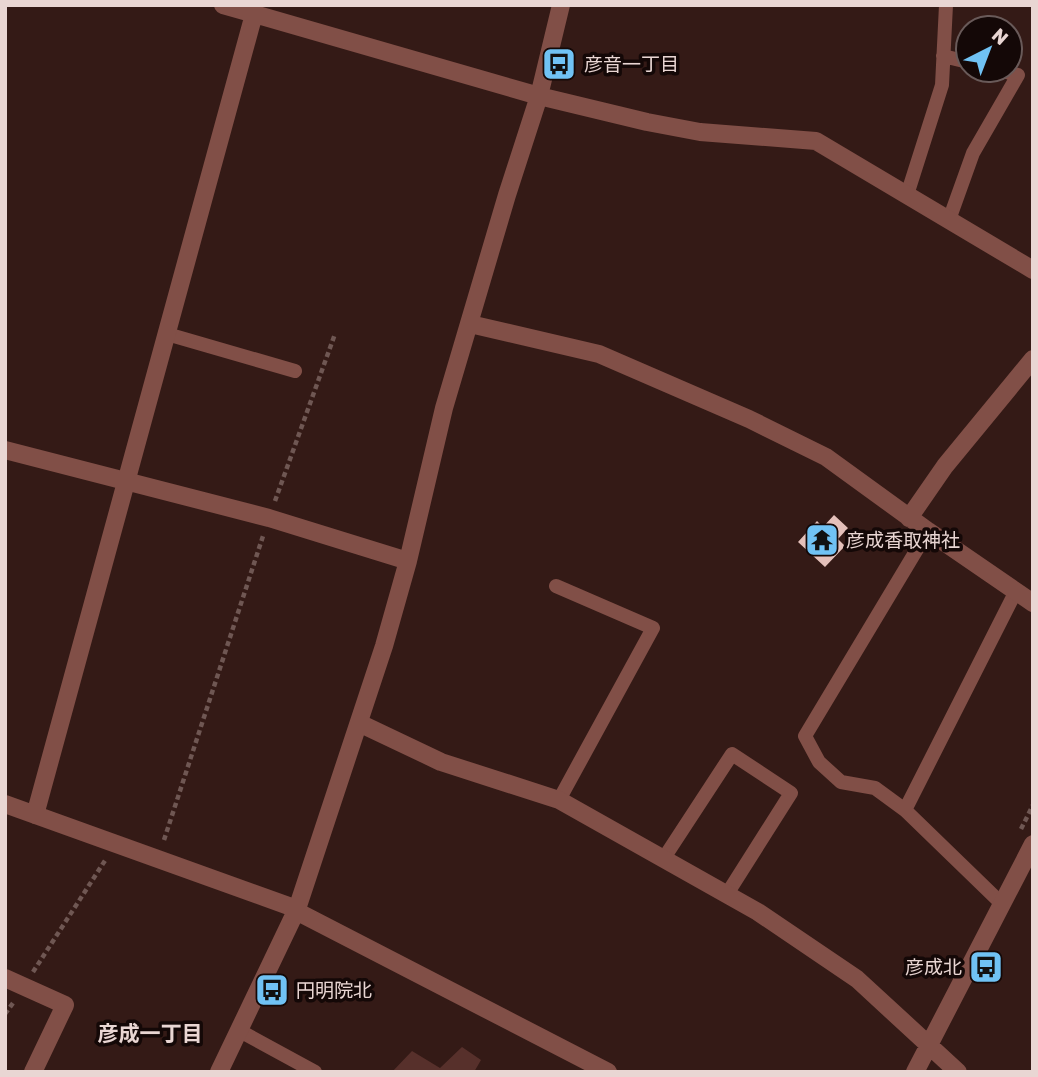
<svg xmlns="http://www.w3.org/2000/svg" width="1038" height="1077" font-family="Rubik,'Noto Sans JP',sans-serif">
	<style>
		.green { fill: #57302b }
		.building { fill: #e4c0ba }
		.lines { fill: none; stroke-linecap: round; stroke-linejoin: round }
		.path { stroke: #6f5753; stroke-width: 4.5; stroke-dasharray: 5 3.5; stroke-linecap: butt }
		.lane { stroke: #814f47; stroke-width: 14 }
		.street { stroke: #814f47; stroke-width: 18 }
		.labels { text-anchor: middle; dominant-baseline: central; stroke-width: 7; stroke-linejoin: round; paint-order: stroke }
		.poi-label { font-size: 19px; fill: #e9d6d3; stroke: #140807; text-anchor: start }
		.neighbourhood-label { font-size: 21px; font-weight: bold; fill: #e9d6d3; stroke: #140807 }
	</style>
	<rect width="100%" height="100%" fill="#341a16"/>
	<!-- green -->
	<path class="green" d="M 462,1047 L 481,1060 L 474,1072 L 392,1072 L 412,1051 L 440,1068 Z"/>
	<!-- building -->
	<path class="building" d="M 834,515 L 848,528 L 838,539 L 845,546 L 825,567 L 798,542 L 817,521 L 823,527 Z"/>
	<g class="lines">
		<!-- path -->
		<path class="path" d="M 275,501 L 335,334
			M 1021,829 L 1033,805
			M 164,840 L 263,536
			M 33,972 L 106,859
			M 5,1014 L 13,1003"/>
		<!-- lane -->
		<path class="lane" d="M 943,56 L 968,62
			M 907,195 L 942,85 L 946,5
			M 949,220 L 973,153 L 1018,75 L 999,70
			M 167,334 L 295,371
			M 928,531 L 805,736 L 819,762 L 841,782 L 875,788 L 905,810 L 1016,591
			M 556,586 L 653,628 L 559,800
			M 905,810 L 1002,904
			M 664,858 L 732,754 L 791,793 L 727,894
			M 240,1031 L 315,1072"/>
		<!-- street -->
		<path class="street" d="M 223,5 L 539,96 L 647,122 L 700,132 L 816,141 L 1033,270
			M 470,324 L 599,354 L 749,419 L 826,457 L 928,531 L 1033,603
			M 5,450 L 269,518 L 408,561
			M 909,518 L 945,466 L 1033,359
			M 359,723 L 441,762 L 559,800 L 758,912 L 857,979 L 958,1072
			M 5,804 L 297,909
			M 35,815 L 254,14
			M 296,911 L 608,1072
			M 5,978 L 65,1005 L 33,1072
			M 219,1072 L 297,909 L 384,646 L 408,561 L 444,408 L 507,195 L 539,96 L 561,5
			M 915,1072 L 1033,844"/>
	</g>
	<!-- icons -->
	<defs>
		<symbol id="bus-square" viewBox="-11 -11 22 22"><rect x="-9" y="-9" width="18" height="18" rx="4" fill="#70c2f4" stroke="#140807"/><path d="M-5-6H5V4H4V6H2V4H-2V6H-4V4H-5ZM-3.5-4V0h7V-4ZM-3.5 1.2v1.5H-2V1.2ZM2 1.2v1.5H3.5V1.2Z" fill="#111"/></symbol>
		<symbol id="temple-square" viewBox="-11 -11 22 22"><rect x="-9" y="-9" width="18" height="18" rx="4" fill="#70c2f4" stroke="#140807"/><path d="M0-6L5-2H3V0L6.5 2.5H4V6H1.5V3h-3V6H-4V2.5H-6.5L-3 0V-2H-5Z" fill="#111"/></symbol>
	</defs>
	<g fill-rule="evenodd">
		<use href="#bus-square" x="540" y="45" width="38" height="38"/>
		<use href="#temple-square" x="803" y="521" width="38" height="38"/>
		<use href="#bus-square" x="967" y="948" width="38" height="38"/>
		<use href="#bus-square" x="253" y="971" width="38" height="38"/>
	</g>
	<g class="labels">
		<!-- poi labels -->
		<g class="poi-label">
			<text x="584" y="64">彦音一丁目</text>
			<text x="846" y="540">彦成香取神社</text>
			<text x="962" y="967" text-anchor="end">彦成北</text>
			<text x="296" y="990">円明院北</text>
		</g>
		<!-- neighbourhood labels -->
		<g class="neighbourhood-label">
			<text x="150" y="1033">彦成一丁目</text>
		</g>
	</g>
	<!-- border -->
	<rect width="1038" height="1077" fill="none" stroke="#e9d6d3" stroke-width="14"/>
	<!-- north arrow -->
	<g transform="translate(989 49) rotate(42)"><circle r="33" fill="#140807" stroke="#695a59" stroke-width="2"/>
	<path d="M0-5L12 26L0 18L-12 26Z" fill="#70c2f4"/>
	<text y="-10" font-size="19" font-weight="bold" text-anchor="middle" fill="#e9d6d3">N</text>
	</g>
</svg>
